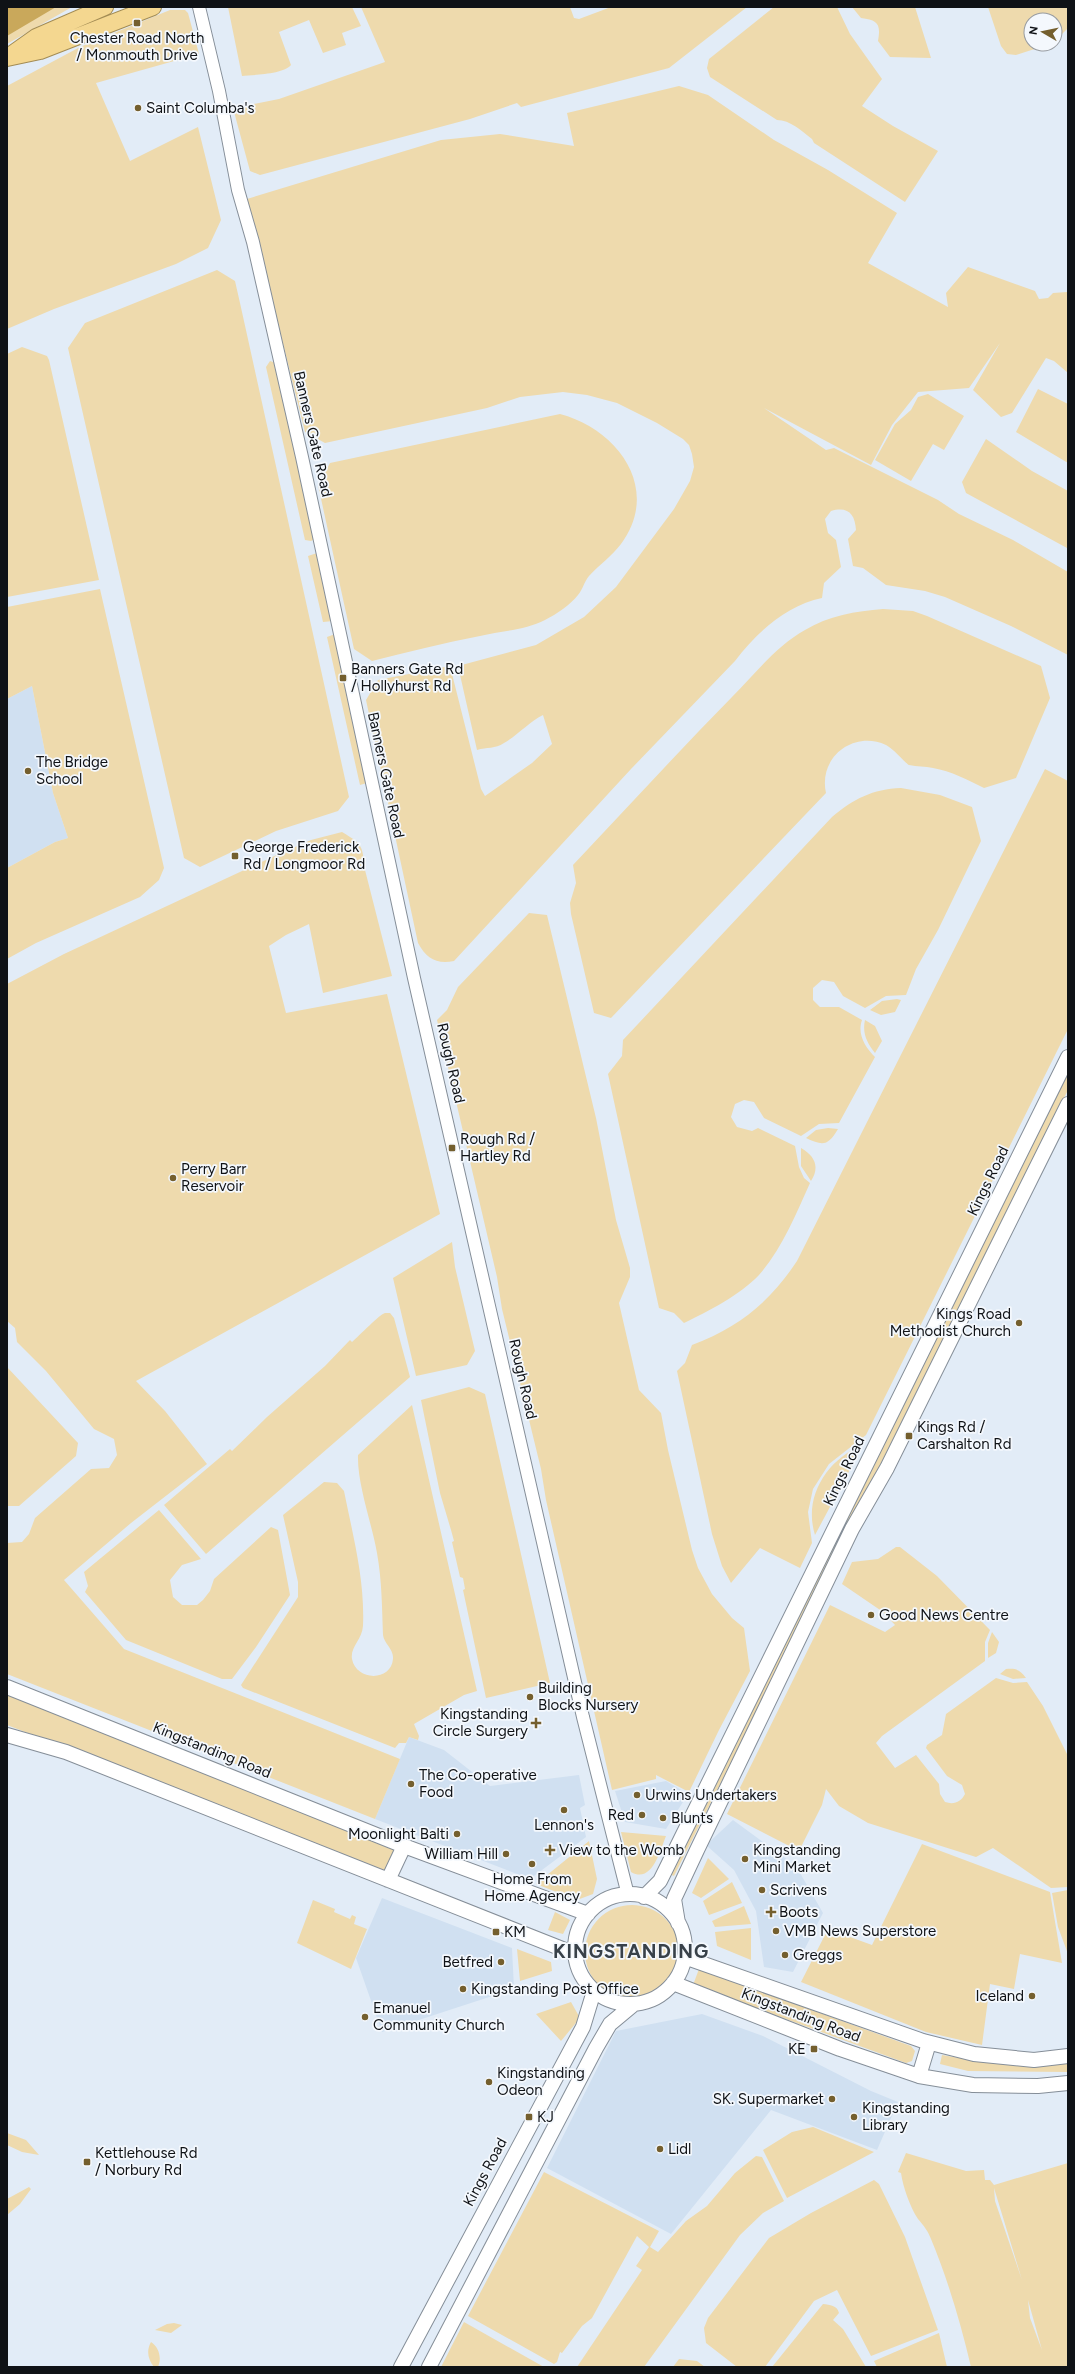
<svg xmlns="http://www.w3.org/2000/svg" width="1075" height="2374" font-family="Figtree,sans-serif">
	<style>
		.built { fill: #d0e0f1 }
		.green { fill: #eedaad; fill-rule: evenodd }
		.forest { fill: #c9a85b }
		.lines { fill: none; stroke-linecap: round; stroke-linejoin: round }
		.tertiary-casing { stroke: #858e98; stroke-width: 14 }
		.secondary-casing { stroke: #858e98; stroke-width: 16 }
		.trunk-casing { stroke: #a38c54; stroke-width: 18 }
		.tertiary { stroke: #fff; stroke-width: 12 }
		.secondary { stroke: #fff; stroke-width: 14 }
		.trunk { stroke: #f4d790; stroke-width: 16 }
		.poi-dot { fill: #745f2e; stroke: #f4f8fd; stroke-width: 1.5 }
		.labels { text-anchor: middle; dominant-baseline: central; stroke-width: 3.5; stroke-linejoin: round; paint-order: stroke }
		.poi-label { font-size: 15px; fill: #0f1216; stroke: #f4f8fd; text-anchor: start }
		.street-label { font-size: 15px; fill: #0f1216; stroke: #f4f8fd }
		.district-label { font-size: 19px; font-weight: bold; letter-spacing: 1px; fill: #384149; stroke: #f4f8fd }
	</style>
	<rect width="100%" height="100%" fill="#e2ecf7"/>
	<!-- built -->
	<path class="built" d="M 32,686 L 53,793 L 68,838 L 55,842 L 7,868 L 7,699 Z
		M 409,1737 L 444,1750 L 490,1786 L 579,1775 L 585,1805 L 580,1808 L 586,1837 L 530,1879 L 375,1819 Z
		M 666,1781 L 688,1794 L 666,1829 L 625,1822 L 615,1791 Z
		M 733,1820 L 796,1866 L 823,1913 L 793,1972 L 764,1967 L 756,1911 L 734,1870 L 706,1845 Z
		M 382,1898 L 512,1948 L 514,1989 L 382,2032 L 356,1958 Z
		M 702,2014 L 763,2036 L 871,2091 L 898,2102 L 877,2150 L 771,2110 L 671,2234 L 547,2168 L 616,2031 Z"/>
	<!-- green -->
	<path class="green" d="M 7,7 L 72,7 L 7,44 Z
		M 228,7 L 352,7 L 361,26 L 342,33 L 346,45 L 323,53 L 309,20 L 279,32 L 291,65 C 284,74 254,75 242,76 Z
		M 361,7 L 570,7 L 574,18 L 579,19 L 611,7 L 747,7 L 669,68 L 521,107 L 517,103 L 470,119 L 260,175 L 250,171 L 233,108 L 279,99 L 385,62 Z
		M 774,7 L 837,7 L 850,34 L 882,79 L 862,106 L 893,126 L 938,151 L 905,202 L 814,143 L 812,139 C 802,131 790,120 777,120 L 710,77 L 707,68 L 709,59 Z
		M 852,7 L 915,7 L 931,58 L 890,57 L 878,41 C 881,24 878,20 861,18 Z
		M 988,7 L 1068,7 L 1068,28 L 1055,41 L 1055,20 L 1031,20 L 1031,44 L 1050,44 L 1016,55 L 1007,54 L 1001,46 Z
		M 170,10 L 185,10 L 188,13 L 199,54 L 96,83 L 130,161 L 198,127 L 221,220 L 208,248 L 176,264 L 54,309 L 7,329 L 7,86 L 80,47 Z
		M 679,86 L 708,95 L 774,140 L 828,170 L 897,213 L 868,263 L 948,307 L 946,293 L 968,267 L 1035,291 L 1039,299 L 1048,298 L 1053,293 L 1067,292 L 1068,373 L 1054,361 L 1046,358 L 1012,413 L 1001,417 L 973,390 L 1000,343 L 969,388 L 918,392 L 892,425 L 871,465 L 764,408 L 826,450 L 834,448 L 938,500 L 959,514 L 1013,540 L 1068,572 L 1068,655 L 1011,626 L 945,597 L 925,591 L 886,585 L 863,568 L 853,566 L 848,539 L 856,530 C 855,514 848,506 831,511 L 825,519 L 828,533 L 836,540 L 841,567 L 824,583 L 822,598 C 787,605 756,633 735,661 L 631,769 L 454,961 C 437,965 426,958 418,943 L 366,700 L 378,680 L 450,666 L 481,789 L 485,796 L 532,763 L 552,744 L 543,715 C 529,722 518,735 504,743 C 495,749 487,747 477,750 L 458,666 L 536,645 L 584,617 L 616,587 L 674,509 L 690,481 L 694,467 L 692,454 L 689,445 L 683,439 L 657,423 L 617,403 L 587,395 L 563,392 L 520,397 L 487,408 L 325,443 L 305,432 L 247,199 L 441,140 L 500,134 L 574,146 L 567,113 Z
		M 217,270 L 235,281 L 240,303 L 349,797 L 338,811 L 276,831 L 200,867 L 184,858 L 68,348 L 85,323 Z
		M 22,347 L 47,356 L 49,360 L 99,580 L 7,597 L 7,354 Z
		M 270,361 L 276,363 L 315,539 L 311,541 L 305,540 L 266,367 Z
		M 1038,389 L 1068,404 L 1068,463 L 1016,432 Z
		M 928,394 L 964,416 L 944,450 L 933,444 L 911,481 L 875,460 L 895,424 L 911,410 L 918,397 Z
		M 560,414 C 617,429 662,488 621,544 C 612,556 599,565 589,576 C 584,582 583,589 578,595 C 570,605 557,614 545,620 C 526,630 501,631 480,636 C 444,643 408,652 372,661 L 354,649 L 318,485 L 330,463 Z
		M 986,439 L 1032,471 L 1068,491 L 1067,548 L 966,493 L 962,482 Z
		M 317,553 L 333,621 L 323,622 L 308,556 Z
		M 100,589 L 164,868 L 159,880 L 140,897 L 36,943 L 7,959 L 7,868 L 55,842 L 68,838 L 53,793 L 32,686 L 7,699 L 7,607 Z
		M 883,609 L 913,611 L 927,616 L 1041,666 L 1050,698 L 1016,778 L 984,788 C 968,780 951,771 933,768 C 925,766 917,767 909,765 C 906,764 894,749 886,745 C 854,730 818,757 826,793 L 611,1018 L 594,1013 L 571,914 L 570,903 L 576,883 L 573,865 C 626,809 678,752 732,697 C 755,674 776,646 805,630 C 828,616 856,611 883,609 Z
		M 335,634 L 367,783 L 360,785 L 327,637 Z
		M 1045,769 L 1068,781 L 1068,1029 L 866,1435 L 829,1464 L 813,1489 L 808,1512 L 812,1543 L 800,1568 L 760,1548 L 731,1583 L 722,1566 L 712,1534 L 677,1371 L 685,1363 L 692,1345 C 739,1327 770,1302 797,1261 Z
		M 901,788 L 940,795 L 972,807 L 981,841 L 938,930 L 916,969 L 906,995 L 886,996 L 865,1008 L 843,996 L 834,982 L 822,980 L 813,988 L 813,1000 L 820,1007 L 839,1007 L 862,1020 C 857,1034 865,1047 875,1057 L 839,1123 L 819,1124 L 801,1136 L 764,1118 L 754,1102 L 744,1100 L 735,1104 L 731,1117 L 737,1127 L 752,1131 L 758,1128 L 795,1146 L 799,1167 L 804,1178 L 810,1183 C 796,1214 782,1249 759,1275 C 740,1295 709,1311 684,1323 L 674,1313 L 659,1308 L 608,1074 L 622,1056 L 623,1040 L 832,817 C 853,799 873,789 901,788 Z
		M 342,832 C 364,845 362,846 365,870 L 392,976 L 323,993 L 309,924 L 286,935 L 269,946 L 286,1013 L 387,994 L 440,1214 L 136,1381 L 165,1411 L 207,1464 L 131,1523 L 64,1580 L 124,1649 L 400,1759 L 375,1819 L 7,1674 L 7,1543 L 22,1542 L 29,1534 L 35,1518 L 91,1469 L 109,1468 L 117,1455 L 114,1439 L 94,1429 L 46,1371 L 17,1342 L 15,1328 L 7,1321 L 7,984 L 64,954 L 270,858 L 311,840 Z
		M 529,913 L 547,915 L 596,1118 L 616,1220 L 630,1268 L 630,1277 L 619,1303 L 639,1390 L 661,1413 L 668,1450 L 692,1550 L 698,1568 L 712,1594 L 732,1618 L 744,1628 L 750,1671 L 719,1730 L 689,1792 L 656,1775 L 656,1779 L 612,1790 L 546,1500 L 541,1469 L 502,1309 L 497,1277 L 437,1020 L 447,1010 L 458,987 Z
		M 897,999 L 901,1000 L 895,1012 L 881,1015 L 870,1010 L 882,1001 Z
		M 865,1020 L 875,1026 L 882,1041 L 875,1053 C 867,1043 862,1033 865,1020 Z
		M 1068,1063 L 1068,1090 L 674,1876 L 667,1873 Z
		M 828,1128 L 838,1129 C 828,1146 823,1146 806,1138 L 816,1130 Z
		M 801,1148 C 815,1156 820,1167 811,1181 L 801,1166 Z
		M 452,1242 L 455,1267 L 475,1351 L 467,1365 L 416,1376 L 393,1278 Z
		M 385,1313 L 390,1313 L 394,1318 L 410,1377 L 206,1554 L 164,1505 L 230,1449 L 232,1451 L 267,1417 L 325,1366 L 350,1340 L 352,1342 C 359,1336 380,1314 385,1313 Z
		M 7,1367 L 78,1443 L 76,1456 L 19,1506 L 7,1506 Z
		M 469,1387 L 485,1394 L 550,1683 L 486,1698 L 463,1590 L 465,1589 L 463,1578 L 460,1577 L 452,1542 L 454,1541 L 451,1530 L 440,1493 L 421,1400 Z
		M 412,1405 L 477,1691 L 464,1695 L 414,1724 L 419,1736 L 418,1740 L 409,1737 L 406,1743 L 399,1743 L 395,1748 L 243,1688 L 241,1685 L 298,1597 L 298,1582 L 283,1515 L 324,1482 L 337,1483 L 344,1491 C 353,1536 365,1580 363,1626 C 362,1640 350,1647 352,1659 C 356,1681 391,1682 393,1659 C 394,1649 384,1644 383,1635 C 382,1608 382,1581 377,1553 C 372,1524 357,1484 358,1455 Z
		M 863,1445 L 815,1535 C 803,1497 827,1459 863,1445 Z
		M 159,1510 L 201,1559 L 182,1565 L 170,1580 L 173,1597 L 182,1605 L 197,1605 L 203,1600 L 210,1591 L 214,1579 L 271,1527 L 278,1530 L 290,1595 L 256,1647 L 232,1679 L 222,1679 L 126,1640 L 85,1592 L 88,1586 L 84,1572 Z
		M 896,1547 L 900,1547 L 937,1576 L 990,1630 L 985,1642 L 985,1661 L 882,1736 L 876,1743 L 895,1768 L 916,1755 L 939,1784 L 940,1794 L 945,1802 C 954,1805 961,1802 965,1794 L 962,1785 L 947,1776 L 926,1748 L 927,1745 L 942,1735 L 946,1714 L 996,1678 L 1013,1683 L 1027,1682 L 1043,1706 L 1068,1756 L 1068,1887 L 1051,1888 L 993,1848 L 976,1857 L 868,1823 L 839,1806 L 826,1789 L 822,1805 L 799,1851 L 727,1814 L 830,1605 L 885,1632 L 895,1625 L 883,1612 L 842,1584 L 852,1562 L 878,1559 Z
		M 992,1632 L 999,1642 L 996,1653 L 988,1658 L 988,1643 Z
		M 1006,1669 C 1017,1668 1020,1670 1026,1678 L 1013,1679 L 1000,1674 Z
		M 7,1695 L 397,1848 L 387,1872 L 7,1725 Z
		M 621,1832 L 666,1836 C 660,1851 652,1884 631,1872 Z
		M 589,1841 L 597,1879 L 593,1894 L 577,1900 L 536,1884 Z
		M 922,1844 L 1050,1892 L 1062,1963 L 1020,1954 L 1014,1989 L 990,1984 L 982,2045 L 926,2032 L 801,1982 L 828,1929 L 872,1945 Z
		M 708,1858 L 729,1879 L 701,1898 L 692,1893 Z
		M 732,1882 L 742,1903 L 709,1915 L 703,1901 Z
		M 1068,1890 L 1068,1954 L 1058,1927 L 1052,1893 Z
		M 313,1900 L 335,1909 L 334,1912 L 350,1919 L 352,1915 L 356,1917 L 354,1924 L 367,1929 L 351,1969 L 297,1943 Z
		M585 1952a47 47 0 1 1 94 0a47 47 0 1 1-94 0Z
		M 744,1906 L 751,1924 L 715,1927 L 712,1921 Z
		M 555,1912 L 570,1920 L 563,1934 L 548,1930 Z
		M 751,1928 L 751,1960 L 717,1946 L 715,1932 Z
		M 517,1949 L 551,1962 L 552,1971 L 520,1981 Z
		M 699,1969 L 911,2046 L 915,2051 L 912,2061 L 906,2063 L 693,1985 Z
		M 571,2002 L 580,2018 L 561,2041 L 536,2014 Z
		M 942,2055 C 986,2063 1024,2066 1068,2062 L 1068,2072 L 968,2071 L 940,2064 Z
		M 813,2127 L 874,2152 L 787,2198 L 763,2150 L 792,2132 Z
		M 7,2133 L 26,2140 L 39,2155 L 22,2152 L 7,2145 Z
		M 906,2153 L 966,2171 L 984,2170 L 985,2180 L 990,2180 L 994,2185 L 1068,2163 L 1068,2367 L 971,2367 C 961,2324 948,2280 931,2239 C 928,2231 924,2226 918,2219 C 910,2207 903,2187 901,2173 L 898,2172 ZM 994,2188 L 1022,2280 L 995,2201 ZM 1028,2300 L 1042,2350 L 1030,2318 Z
		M 756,2156 L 762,2157 L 784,2201 L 763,2213 L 740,2235 L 644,2367 L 577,2367 L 642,2270 L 636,2266 L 649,2247 L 637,2236 L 592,2318 L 582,2326 L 562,2353 L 560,2352 L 557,2362 L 554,2364 L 468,2316 L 544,2172 L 659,2231 L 650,2247 L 658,2252 L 686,2221 L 707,2206 L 735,2173 Z
		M 874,2180 L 879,2184 L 905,2237 L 938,2330 L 871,2356 L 837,2290 L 814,2301 L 765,2367 L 737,2367 L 706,2343 L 704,2328 L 708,2318 L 769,2238 L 811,2213 Z
		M 29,2187 L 31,2189 L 20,2204 L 7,2215 L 7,2199 Z
		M 823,2304 C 830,2305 837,2305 839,2313 L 833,2320 L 843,2329 L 866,2367 L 772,2367 Z
		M 464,2322 L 544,2367 L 441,2367 Z
		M 174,2323 L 182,2325 L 171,2333 L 155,2330 L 167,2324 Z
		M 939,2333 L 947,2367 L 877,2367 L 874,2361 Z
		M 151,2342 C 159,2347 162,2358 158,2367 L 154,2367 C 148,2359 146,2351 151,2342 Z
		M 679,2359 L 697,2361 L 705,2367 L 673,2367 Z"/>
	<!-- forest -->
	<path class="forest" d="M 7,7 L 56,7 L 7,36 Z"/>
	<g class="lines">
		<defs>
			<path id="tertiary" d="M 199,7 L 219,91 L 238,190 L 253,242 L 302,457 L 414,978 L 583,1717 L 628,1895"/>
			<path id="secondary" d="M 7,1687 L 404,1846 L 588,1914
				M 7,1735 L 66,1752 L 575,1954
				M 388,1880 L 404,1846
				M575 1949a55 55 0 1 1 110 0a55 55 0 1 1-110 0Z
				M 644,1897 L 660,1881 L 1068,1057
				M 678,1923 L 674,1899 L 697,1850 L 852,1529 L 887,1468 L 1068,1104
				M 684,1957 L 923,2041 L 974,2054 L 1034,2060 L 1068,2056
				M 673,1983 L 840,2049 L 919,2076 L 973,2085 L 1038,2086 L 1068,2083
				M 919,2076 L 929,2043
				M 401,2367 L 583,2027 L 594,1991
				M 429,2367 L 596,2048 L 610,2024 L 634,2004"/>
			<path id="trunk" d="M 12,54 L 36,37 L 105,7
				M 7,58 L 40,51 L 153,7"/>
		</defs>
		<!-- tertiary casing -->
		<use href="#tertiary" class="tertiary-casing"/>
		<!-- secondary casing -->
		<use href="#secondary" class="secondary-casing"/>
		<!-- trunk casing -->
		<use href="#trunk" class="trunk-casing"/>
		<!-- tertiary -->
		<use href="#tertiary" class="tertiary"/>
		<!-- secondary -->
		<use href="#secondary" class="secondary"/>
		<!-- trunk -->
		<use href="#trunk" class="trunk"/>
	</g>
	<!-- markers -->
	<g class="poi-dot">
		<rect x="133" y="19" width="8" height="8" rx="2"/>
		<circle cx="138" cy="108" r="4"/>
		<rect x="339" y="674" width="8" height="8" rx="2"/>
		<circle cx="28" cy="771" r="4"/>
		<rect x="231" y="852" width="8" height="8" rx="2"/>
		<rect x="448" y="1144" width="8" height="8" rx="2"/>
		<circle cx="173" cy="1178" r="4"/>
		<circle cx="1019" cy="1323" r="4"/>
		<rect x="905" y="1432" width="8" height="8" rx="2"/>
		<circle cx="871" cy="1615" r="4"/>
		<circle cx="530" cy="1697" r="4"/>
		<path d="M534 1717h4v4h4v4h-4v4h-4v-4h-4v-4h4z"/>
		<circle cx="411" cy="1784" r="4"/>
		<circle cx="637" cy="1795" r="4"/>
		<circle cx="564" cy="1810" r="4"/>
		<circle cx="642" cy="1815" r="4"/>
		<circle cx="663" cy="1818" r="4"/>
		<circle cx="457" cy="1834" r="4"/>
		<path d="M548 1844h4v4h4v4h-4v4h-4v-4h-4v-4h4z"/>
		<circle cx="506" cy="1854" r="4"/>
		<circle cx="745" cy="1859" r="4"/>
		<circle cx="532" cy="1864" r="4"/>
		<circle cx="762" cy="1890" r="4"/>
		<path d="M769 1906h4v4h4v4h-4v4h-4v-4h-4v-4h4z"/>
		<circle cx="776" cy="1931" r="4"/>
		<rect x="492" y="1928" width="8" height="8" rx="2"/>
		<circle cx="785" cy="1955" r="4"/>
		<circle cx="501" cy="1962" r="4"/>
		<circle cx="463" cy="1989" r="4"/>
		<circle cx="1032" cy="1996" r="4"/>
		<circle cx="365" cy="2017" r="4"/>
		<rect x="810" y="2045" width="8" height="8" rx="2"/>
		<circle cx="489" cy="2082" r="4"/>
		<circle cx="832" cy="2099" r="4"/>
		<rect x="525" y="2113" width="8" height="8" rx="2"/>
		<circle cx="854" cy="2117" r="4"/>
		<circle cx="660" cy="2149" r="4"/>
		<rect x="83" y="2158" width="8" height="8" rx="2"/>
	</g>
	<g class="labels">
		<!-- poi labels -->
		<g class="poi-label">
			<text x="137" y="38" text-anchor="middle">Chester Road North<tspan x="137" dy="17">/ Monmouth Drive</tspan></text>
			<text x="146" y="108">Saint Columba's</text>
			<text x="351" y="669">Banners Gate Rd<tspan x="351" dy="17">/ Hollyhurst Rd</tspan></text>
			<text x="36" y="762">The Bridge<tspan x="36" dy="17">School</tspan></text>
			<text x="243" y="847">George Frederick<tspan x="243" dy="17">Rd / Longmoor Rd</tspan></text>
			<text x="460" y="1139">Rough Rd /<tspan x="460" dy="17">Hartley Rd</tspan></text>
			<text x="181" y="1169">Perry Barr<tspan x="181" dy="17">Reservoir</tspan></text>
			<text x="1011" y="1314" text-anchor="end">Kings Road<tspan x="1011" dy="17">Methodist Church</tspan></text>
			<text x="917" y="1427">Kings Rd /<tspan x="917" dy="17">Carshalton Rd</tspan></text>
			<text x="879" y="1615">Good News Centre</text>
			<text x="538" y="1688">Building<tspan x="538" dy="17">Blocks Nursery</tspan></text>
			<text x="528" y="1714" text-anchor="end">Kingstanding<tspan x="528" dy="17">Circle Surgery</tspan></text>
			<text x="419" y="1775">The Co-operative<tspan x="419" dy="17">Food</tspan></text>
			<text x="645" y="1795">Urwins Undertakers</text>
			<text x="634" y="1815" text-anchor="end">Red</text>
			<text x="671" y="1818">Blunts</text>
			<text x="564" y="1825" text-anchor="middle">Lennon's</text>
			<text x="449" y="1834" text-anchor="end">Moonlight Balti</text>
			<text x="559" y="1850">View to the Womb</text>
			<text x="753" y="1850">Kingstanding<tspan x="753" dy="17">Mini Market</tspan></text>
			<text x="498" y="1854" text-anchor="end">William Hill</text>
			<text x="532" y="1879" text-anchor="middle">Home From<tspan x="532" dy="17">Home Agency</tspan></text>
			<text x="770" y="1890">Scrivens</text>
			<text x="779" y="1912">Boots</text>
			<text x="784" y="1931">VMB News Superstore</text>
			<text x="504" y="1932">KM</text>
			<text x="793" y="1955">Greggs</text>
			<text x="493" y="1962" text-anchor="end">Betfred</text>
			<text x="471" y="1989">Kingstanding Post Office</text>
			<text x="1024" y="1996" text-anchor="end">Iceland</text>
			<text x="373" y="2008">Emanuel<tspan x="373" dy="17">Community Church</tspan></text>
			<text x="806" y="2049" text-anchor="end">KE</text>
			<text x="497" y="2073">Kingstanding<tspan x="497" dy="17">Odeon</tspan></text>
			<text x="824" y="2099" text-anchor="end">SK. Supermarket</text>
			<text x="862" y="2108">Kingstanding<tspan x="862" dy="17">Library</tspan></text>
			<text x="537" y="2117">KJ</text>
			<text x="668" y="2149">Lidl</text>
			<text x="95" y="2153">Kettlehouse Rd<tspan x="95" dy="17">/ Norbury Rd</tspan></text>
		</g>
		<!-- street labels -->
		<g class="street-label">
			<text transform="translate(313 434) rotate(77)">Banners Gate Road</text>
			<text transform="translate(386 775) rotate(78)">Banners Gate Road</text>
			<text transform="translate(451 1063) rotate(77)">Rough Road</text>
			<text transform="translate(988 1181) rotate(-64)">Kings Road</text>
			<text transform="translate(523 1379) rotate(77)">Rough Road</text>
			<text transform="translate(844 1471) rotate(-64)">Kings Road</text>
			<text transform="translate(212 1750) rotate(22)">Kingstanding Road</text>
			<text transform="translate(801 2015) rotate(21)">Kingstanding Road</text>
			<text transform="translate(485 2172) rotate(-62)">Kings Road</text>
		</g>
		<!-- district labels -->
		<g class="district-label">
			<text x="631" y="1951">KINGSTANDING</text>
		</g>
	</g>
	<!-- border -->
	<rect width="1075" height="2374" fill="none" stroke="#0f1216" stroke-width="16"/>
	<!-- north arrow -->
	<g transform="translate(1043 32) rotate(279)"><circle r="19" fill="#f4f8fd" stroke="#989ca1"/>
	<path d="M0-3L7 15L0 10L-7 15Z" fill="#745f2e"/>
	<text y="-6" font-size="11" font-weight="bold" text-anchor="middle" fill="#0f1216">N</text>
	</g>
</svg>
